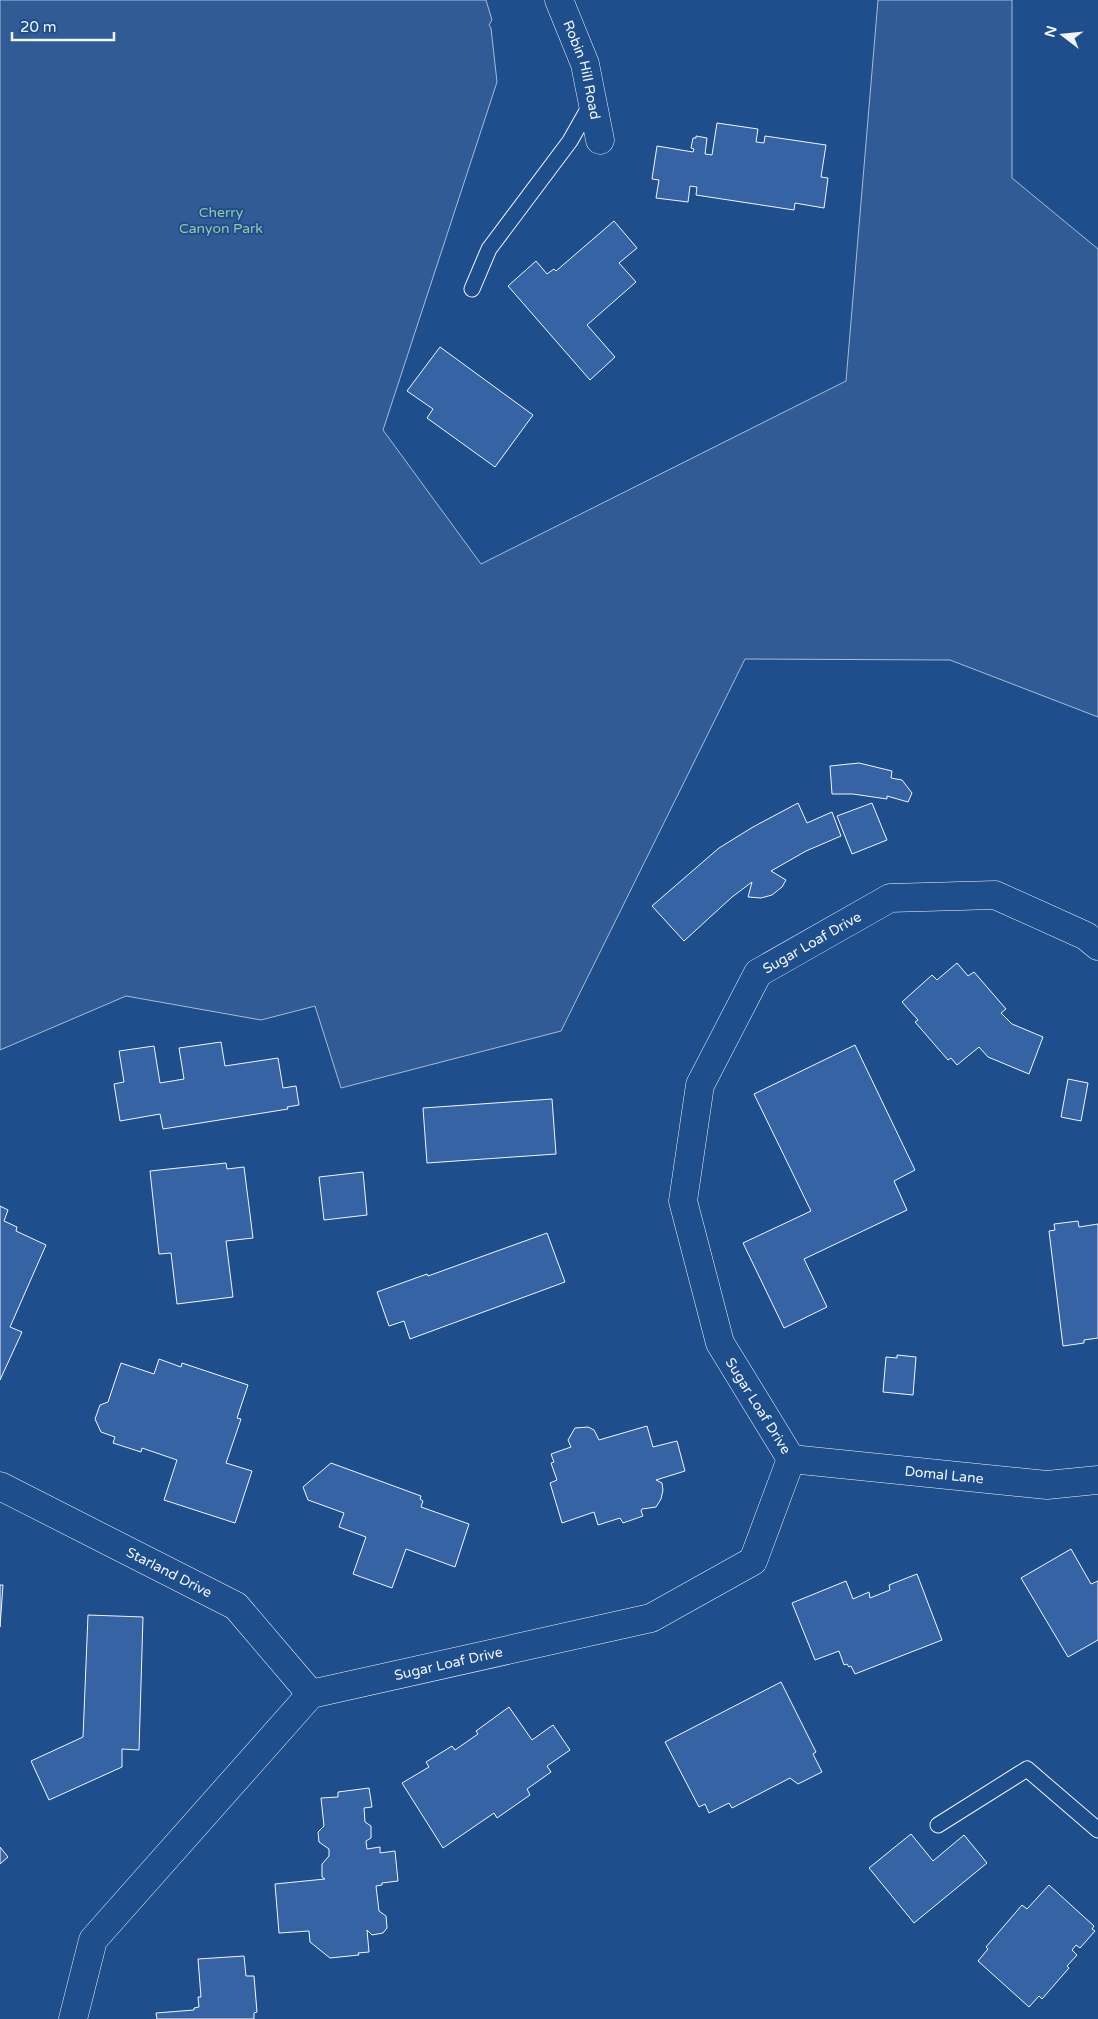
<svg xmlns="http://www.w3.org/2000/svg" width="1098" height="2019" font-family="'Varela Round',sans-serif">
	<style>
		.green { fill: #305b95; stroke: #a8bbd7 }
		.building { fill: #3563a3; stroke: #f2f6ff }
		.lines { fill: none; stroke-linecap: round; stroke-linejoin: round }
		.lane-casing { stroke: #f2f6ff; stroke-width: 17 }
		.street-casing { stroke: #f2f6ff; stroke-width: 29 }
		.lane { stroke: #1f4e8c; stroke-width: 15 }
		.street { stroke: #1f4e8c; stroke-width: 28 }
		.labels { text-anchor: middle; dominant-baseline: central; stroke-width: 4; stroke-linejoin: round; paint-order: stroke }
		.street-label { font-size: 14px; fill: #f2f6ff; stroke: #1f4e8c }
		.park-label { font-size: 14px; fill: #97c8a6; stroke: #1f4e8c }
	</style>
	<rect width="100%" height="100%" fill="#1f4e8c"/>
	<!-- green -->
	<path class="green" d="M 0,0 L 486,0 L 492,20 L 489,25 L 491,28 L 497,82 L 383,430 L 481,564 L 846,381 L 878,0 L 1012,0 L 1012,178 L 1098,249 L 1098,717 L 950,660 L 745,659 L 561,1031 L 341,1088 L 315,1006 L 261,1020 L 126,996 L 0,1050 Z"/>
	<!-- building -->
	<path class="building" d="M 717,123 L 758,129 L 756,142 L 764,143 L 765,136 L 826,145 L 821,177 L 828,178 L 824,208 L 795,203 L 794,210 L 696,195 L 697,187 L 690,186 L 688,202 L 656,198 L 659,180 L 652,179 L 657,146 L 693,152 L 694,149 L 691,148 L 693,138 L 696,138 L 696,136 L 707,138 L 705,154 L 712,155 Z
		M 614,221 L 637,248 L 619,263 L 636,282 L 587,325 L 615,357 L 590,380 L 508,286 L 536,261 L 547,274 L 554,269 L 556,271 Z
		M 440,347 L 533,415 L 495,467 L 427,418 L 433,409 L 407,391 Z
		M 859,763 L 892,771 L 891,778 L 902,780 L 912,793 L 908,802 L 887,796 L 887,799 L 853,794 L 832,794 L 830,766 Z
		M 798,803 L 807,823 L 832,812 L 841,836 L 806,851 L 771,871 L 786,880 L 782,887 L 772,895 L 761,898 L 748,897 L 752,882 L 732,897 L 684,941 L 652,906 L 719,848 L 753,827 Z
		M 872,803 L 887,840 L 852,854 L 837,816 Z
		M 957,963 L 968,976 L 974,972 L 1006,1009 L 1001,1013 L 1012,1024 L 1043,1037 L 1029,1074 L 988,1057 L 979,1047 L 957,1065 L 951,1058 L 948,1060 L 915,1022 L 918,1020 L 902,1002 L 932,975 L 937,980 Z
		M 221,1042 L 225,1066 L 278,1058 L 283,1088 L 296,1086 L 299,1105 L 287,1107 L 288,1109 L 163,1129 L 160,1114 L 120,1121 L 114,1084 L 124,1082 L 119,1051 L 154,1046 L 160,1083 L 184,1079 L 179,1048 Z
		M 855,1045 L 915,1170 L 894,1181 L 907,1210 L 804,1259 L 827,1307 L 784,1328 L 743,1243 L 811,1211 L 754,1094 Z
		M 1068,1079 L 1088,1083 L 1081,1121 L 1061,1117 Z
		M 552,1099 L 556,1154 L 427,1163 L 423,1108 Z
		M 226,1163 L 227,1169 L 244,1167 L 253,1238 L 226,1241 L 233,1297 L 177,1304 L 171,1253 L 159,1254 L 150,1171 Z
		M 363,1172 L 367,1215 L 324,1220 L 319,1177 Z
		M 0,1206 L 8,1210 L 4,1221 L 17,1227 L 16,1231 L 46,1245 L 10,1327 L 22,1332 L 0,1380 Z
		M 1078,1221 L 1079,1227 L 1098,1224 L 1098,1338 L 1084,1340 L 1084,1343 L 1063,1346 L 1049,1231 L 1055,1230 L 1054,1224 Z
		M 547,1233 L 565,1282 L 410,1339 L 404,1321 L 389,1326 L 377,1292 L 427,1274 L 428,1276 Z
		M 897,1355 L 916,1357 L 913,1395 L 883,1392 L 886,1357 L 897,1358 Z
		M 159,1359 L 181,1367 L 182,1363 L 248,1385 L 237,1418 L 241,1419 L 226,1463 L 252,1471 L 235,1523 L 164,1500 L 177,1460 L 142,1448 L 141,1452 L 113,1443 L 115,1437 L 101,1432 L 95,1419 L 100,1405 L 108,1402 L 121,1363 L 154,1374 Z
		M 647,1426 L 653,1447 L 677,1441 L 685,1471 L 656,1480 L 662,1483 L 663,1490 L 661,1499 L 656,1507 L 642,1509 L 641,1511 L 643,1516 L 623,1523 L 620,1518 L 598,1525 L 594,1512 L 562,1523 L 550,1483 L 557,1480 L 551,1463 L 554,1462 L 551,1454 L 571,1447 L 568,1440 L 575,1428 L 588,1427 L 594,1430 L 599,1440 Z
		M 331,1463 L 421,1496 L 420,1499 L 423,1501 L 421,1507 L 469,1524 L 455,1567 L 406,1549 L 392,1588 L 353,1574 L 366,1537 L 339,1527 L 344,1513 L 308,1500 L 303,1487 Z
		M 1071,1549 L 1091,1584 L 1098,1581 L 1098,1640 L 1068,1657 L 1021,1578 Z
		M 917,1574 L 942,1640 L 855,1674 L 851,1666 L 849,1667 L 847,1664 L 844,1665 L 839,1651 L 815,1660 L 792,1603 L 846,1581 L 853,1599 L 869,1592 L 870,1598 L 890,1590 L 889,1585 Z
		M 0,1585 L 3,1585 L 0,1627 Z
		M 88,1615 L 143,1617 L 139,1750 L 122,1749 L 122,1767 L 49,1800 L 31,1761 L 83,1737 Z
		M 781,1682 L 816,1752 L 813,1754 L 822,1772 L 798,1784 L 790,1778 L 732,1808 L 729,1803 L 709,1813 L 705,1804 L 699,1807 L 665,1742 Z
		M 509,1707 L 532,1740 L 553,1725 L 570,1750 L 547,1766 L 551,1772 L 527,1789 L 530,1795 L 497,1818 L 494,1813 L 443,1848 L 402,1783 L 429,1767 L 426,1762 L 452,1746 L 455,1750 L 478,1734 L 476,1731 Z
		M 369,1788 L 372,1807 L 364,1808 L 365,1822 L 371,1826 L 371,1838 L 366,1841 L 367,1849 L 380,1847 L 380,1853 L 395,1851 L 398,1881 L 382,1883 L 382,1885 L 376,1886 L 379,1911 L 386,1916 L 387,1928 L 383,1933 L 372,1935 L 367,1930 L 369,1952 L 358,1953 L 359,1955 L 330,1958 L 310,1942 L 309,1931 L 279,1933 L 275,1884 L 325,1879 L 322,1877 L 322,1864 L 329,1856 L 329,1849 L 319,1842 L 318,1832 L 324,1826 L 321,1798 L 338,1797 L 338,1792 Z
		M 911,1834 L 933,1861 L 964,1835 L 987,1863 L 914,1923 L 869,1868 Z
		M 0,1847 L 8,1857 L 0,1864 Z
		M 1049,1885 L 1094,1926 L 1092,1929 L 1095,1931 L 1080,1948 L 1076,1945 L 1072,1950 L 1077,1955 L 1067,1966 L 1069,1968 L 1042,1999 L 1039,1996 L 1029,2007 L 978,1961 L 988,1949 L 986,1947 L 1022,1905 L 1027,1909 Z
		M 244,1956 L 246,1976 L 254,1976 L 257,2012 L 254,2013 L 254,2019 L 157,2019 L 156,2013 L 194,2010 L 194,2008 L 199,2007 L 198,1997 L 201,1997 L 198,1959 Z"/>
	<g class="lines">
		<defs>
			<path id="lane" d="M 472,289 L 489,249 L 570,141 L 591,104
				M 938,1825 L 1027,1769 L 1098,1830"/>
			<g id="street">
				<path id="s1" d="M 559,0 L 585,64 L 600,140"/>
				<path id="s2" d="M 791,1459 L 720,1343 L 683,1201 L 700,1085 L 758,973 L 890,898 L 995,895 L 1086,936 L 1098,946"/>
				<path id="s3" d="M 791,1459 L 1047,1485 L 1098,1480"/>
				<path id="s4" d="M 0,1486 L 236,1606 L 311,1694"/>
				<path id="s5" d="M 73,2019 L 93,1940 L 311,1694 L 651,1618 L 753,1561 L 791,1459"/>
			</g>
		</defs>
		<!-- lane casing -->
		<use href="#lane" class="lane-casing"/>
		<!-- street casing -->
		<use href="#street" class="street-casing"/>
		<!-- lane -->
		<use href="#lane" class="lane"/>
		<!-- street -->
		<use href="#street" class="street"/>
	</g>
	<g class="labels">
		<!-- street labels -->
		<g class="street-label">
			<text stroke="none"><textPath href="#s1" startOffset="74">Robin Hill Road</textPath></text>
			<text stroke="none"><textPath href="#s2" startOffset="588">Sugar Loaf Drive</textPath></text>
			<text transform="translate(758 1406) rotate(58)">Sugar Loaf Drive</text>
			<text stroke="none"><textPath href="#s3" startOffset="154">Domal Lane</textPath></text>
			<text stroke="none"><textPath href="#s4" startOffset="190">Starland Drive</textPath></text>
			<text stroke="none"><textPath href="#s5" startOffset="551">Sugar Loaf Drive</textPath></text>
		</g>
		<!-- park labels -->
		<g class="park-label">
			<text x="221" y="212">Cherry<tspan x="221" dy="16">Canyon Park</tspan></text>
		</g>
	</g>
	<!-- north arrow -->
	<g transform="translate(1063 35) rotate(286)" stroke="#1f4e8c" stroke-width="4" paint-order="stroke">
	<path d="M0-4L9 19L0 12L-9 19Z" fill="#f2f6ff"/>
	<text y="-8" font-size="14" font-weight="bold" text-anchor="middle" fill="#f2f6ff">N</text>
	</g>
	<!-- scale -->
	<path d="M12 32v8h102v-8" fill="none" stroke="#f2f6ff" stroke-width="2.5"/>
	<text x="20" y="32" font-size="15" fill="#f2f6ff" stroke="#1f4e8c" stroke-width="4" paint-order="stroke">20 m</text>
</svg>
